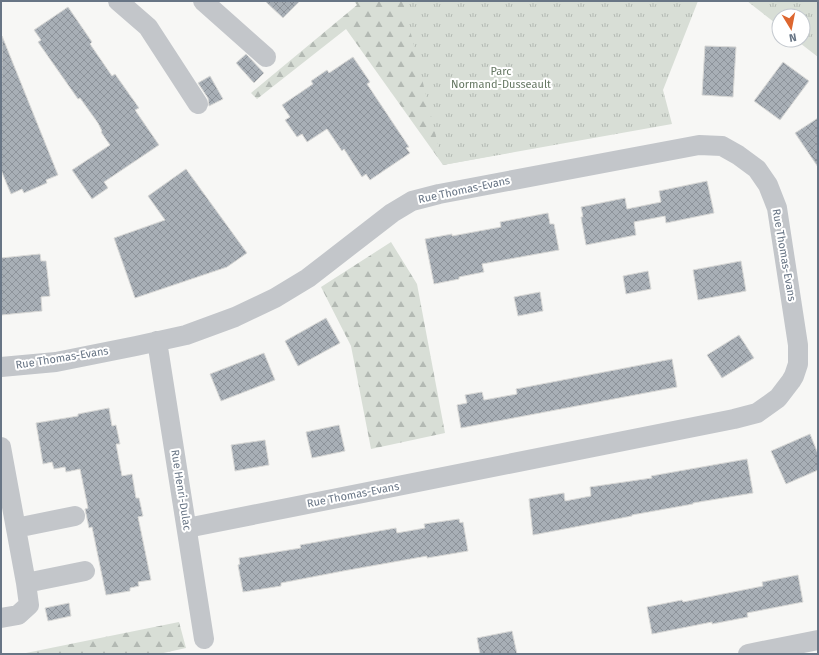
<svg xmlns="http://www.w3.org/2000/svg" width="819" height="655" font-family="'Fira Sans',sans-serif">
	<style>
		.forest { fill: url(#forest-firs) }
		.park { fill: url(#park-tufts) }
		.building { fill: url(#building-cross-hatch); stroke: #d9d9d7 }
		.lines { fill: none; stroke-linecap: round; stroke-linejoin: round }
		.minor { stroke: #c3c6ca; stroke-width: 20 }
		.labels { text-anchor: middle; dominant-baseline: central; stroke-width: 4; stroke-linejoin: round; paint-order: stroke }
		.park-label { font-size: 11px; fill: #657762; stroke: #fff }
		.street-label { font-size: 11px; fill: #687585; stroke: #fff }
	</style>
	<defs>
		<pattern id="forest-firs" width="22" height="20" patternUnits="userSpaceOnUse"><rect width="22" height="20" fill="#d8ded6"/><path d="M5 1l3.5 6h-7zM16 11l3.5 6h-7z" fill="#b3b9b3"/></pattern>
		<pattern id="park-tufts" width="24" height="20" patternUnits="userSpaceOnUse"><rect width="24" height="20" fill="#d8ded6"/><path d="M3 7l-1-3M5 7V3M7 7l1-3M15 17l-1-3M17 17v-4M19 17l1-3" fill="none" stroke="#b3b9b3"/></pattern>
		<pattern id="building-cross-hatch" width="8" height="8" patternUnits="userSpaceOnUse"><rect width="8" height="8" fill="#a8afb6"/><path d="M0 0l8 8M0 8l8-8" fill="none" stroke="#8d939a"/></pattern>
	</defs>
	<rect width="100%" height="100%" fill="#f7f7f5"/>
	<!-- forest -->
	<path class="forest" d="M 354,1 L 698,1 L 513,152 L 443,165 L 346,29 L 257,99 L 251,93 L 357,5 Z
		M 391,242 L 417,284 L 445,433 L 371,449 L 351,346 L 321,287 Z
		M 179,622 L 186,648 L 159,654 L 21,654 Z"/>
	<!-- park -->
	<path class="park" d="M 403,1 L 698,1 L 663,90 L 672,124 L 443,165 Z
		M 747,1 L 818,1 L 818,57 L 796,40 L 803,40 L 803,16 L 779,16 L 779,26 Z"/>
	<!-- building -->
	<path class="building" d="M 265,1 L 300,1 L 283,18 Z
		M 68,7 L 92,42 L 90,44 L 112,76 L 115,74 L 139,108 L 135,110 L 159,145 L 104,182 L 108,188 L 92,199 L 72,170 L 110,145 L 101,132 L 102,131 L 98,123 L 80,98 L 78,99 L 38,42 L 41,40 L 34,30 Z
		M 2,36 L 58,175 L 46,180 L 47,183 L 24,193 L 22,189 L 11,194 L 1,170 Z
		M 705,46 L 736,47 L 733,97 L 702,95 Z
		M 246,54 L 264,73 L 254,83 L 236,63 Z
		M 353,57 L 370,82 L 367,84 L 409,147 L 406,148 L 410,153 L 370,180 L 366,174 L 362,177 L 344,149 L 342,151 L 327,129 L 307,142 L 302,134 L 297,137 L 285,120 L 290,117 L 282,105 L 313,84 L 311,81 L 327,70 L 329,73 Z
		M 783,62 L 809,81 L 780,120 L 754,101 Z
		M 210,76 L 223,99 L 209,106 L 208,98 L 198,83 Z
		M 818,118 L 818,167 L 795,133 Z
		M 186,169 L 247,253 L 227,267 L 135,298 L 114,238 L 165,220 L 148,196 Z
		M 707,181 L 714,213 L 666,223 L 665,216 L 634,222 L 636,235 L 586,245 L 581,217 L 583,217 L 581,207 L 625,198 L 627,209 L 661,202 L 659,191 Z
		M 548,213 L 550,224 L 554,224 L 559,250 L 482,264 L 484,272 L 459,277 L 459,279 L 434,284 L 425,239 L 452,234 L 452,236 L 501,227 L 500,222 Z
		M 40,254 L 41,261 L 46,261 L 50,296 L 41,297 L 42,311 L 1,315 L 1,258 Z
		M 741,261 L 746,291 L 698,300 L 693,270 Z
		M 648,271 L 651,289 L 626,294 L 623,276 Z
		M 540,292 L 543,311 L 518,316 L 514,297 Z
		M 326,318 L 340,343 L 298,366 L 285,341 Z
		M 739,335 L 754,358 L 722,378 L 707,355 Z
		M 264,353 L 275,380 L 221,401 L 210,374 Z
		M 672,359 L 677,387 L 461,428 L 457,405 L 467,403 L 465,395 L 482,392 L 484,400 L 517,394 L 516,389 Z
		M 109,408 L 112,426 L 116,425 L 120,444 L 116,444 L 122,476 L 132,474 L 136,498 L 139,498 L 143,516 L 138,517 L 151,580 L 138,582 L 139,586 L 130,588 L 130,591 L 106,595 L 92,527 L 89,528 L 85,509 L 88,508 L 80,469 L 66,472 L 65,467 L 54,469 L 52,462 L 43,464 L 36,423 L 78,416 L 78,414 Z
		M 339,425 L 345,451 L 312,458 L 306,432 Z
		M 810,434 L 818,454 L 818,470 L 786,484 L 771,451 Z
		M 265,440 L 269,465 L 235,471 L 231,445 Z
		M 747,459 L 753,493 L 693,503 L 693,504 L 632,515 L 632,516 L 533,535 L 529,499 L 564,493 L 565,501 L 591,496 L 590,487 L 652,478 L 651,476 Z
		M 459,519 L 460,523 L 463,522 L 468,551 L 427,558 L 427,556 L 343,571 L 281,583 L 281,586 L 243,592 L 238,565 L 240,564 L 239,558 L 301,548 L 300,545 L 396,528 L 397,533 L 425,528 L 424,524 Z
		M 798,575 L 803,602 L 747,613 L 748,617 L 712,624 L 712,622 L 652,634 L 647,607 L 682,600 L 683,602 L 763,586 L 762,582 Z
		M 69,603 L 71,616 L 48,621 L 45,608 Z
		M 512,631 L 517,654 L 480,654 L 477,638 Z"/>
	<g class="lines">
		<!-- minor -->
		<path class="minor" d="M 118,1 L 148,27 L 198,104
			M 203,1 L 266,57
			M 157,341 L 204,639
			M 1,367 L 56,362 L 136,346 L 186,335 L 235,317 L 275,298 L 308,278 L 392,213 L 412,201 L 439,194 L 699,145 L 722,146 L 738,155 L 757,169 L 768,185 L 777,208 L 798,345 L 798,364 L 794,376 L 791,381 L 778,398 L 757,413 L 734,419 L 187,528
			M 1,447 L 26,583 L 29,605 L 18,615 L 1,618
			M 16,528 L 75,516
			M 26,583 L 85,571
			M 748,654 L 818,640"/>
	</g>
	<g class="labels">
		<!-- park labels -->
		<g class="park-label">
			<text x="501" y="71">Parc<tspan x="501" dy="13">Normand-Dusseault</tspan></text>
		</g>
		<!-- street labels -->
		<g class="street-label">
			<text transform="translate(464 190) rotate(-12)">Rue Thomas-Evans</text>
			<text transform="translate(784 255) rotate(80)">Rue Thomas-Evans</text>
			<text transform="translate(62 358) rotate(-9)">Rue Thomas-Evans</text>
			<text transform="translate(181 490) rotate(81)">Rue Henri-Dulac</text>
			<text transform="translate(353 495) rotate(-11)">Rue Thomas-Evans</text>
		</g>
	</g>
	<!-- border -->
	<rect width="819" height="655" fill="none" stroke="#687585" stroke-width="4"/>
	<!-- north arrow -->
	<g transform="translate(791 28) rotate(170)"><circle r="19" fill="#ffffff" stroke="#c3c8ce"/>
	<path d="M0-3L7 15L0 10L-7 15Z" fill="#dd662f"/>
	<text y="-6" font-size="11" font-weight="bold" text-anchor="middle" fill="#687585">N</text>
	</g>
</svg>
